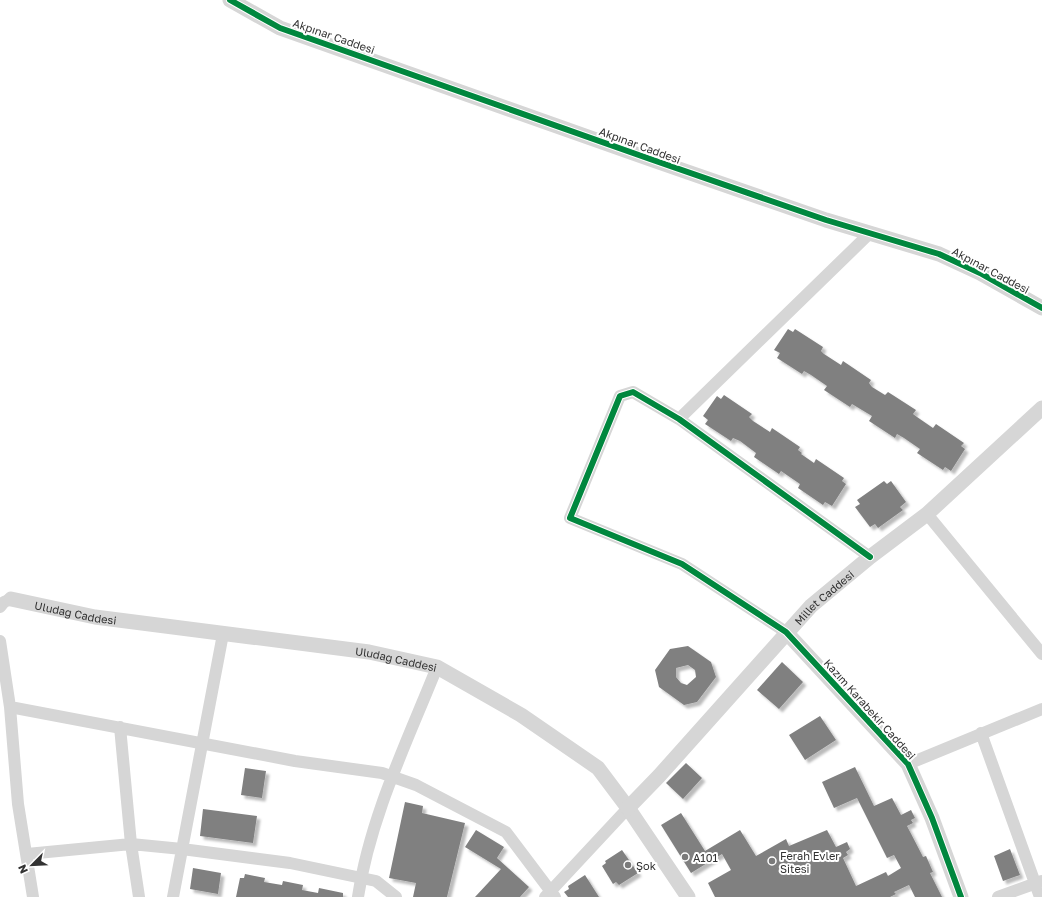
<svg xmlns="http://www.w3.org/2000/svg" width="1042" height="897" font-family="'Golos Text',sans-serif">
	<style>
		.building { fill: #808080; fill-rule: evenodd; filter: url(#shadow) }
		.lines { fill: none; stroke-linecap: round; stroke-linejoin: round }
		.minor { stroke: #d6d6d6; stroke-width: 12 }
		.tertiary { stroke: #d6d6d6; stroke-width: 15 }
		.cycleway-casing { stroke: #fff; stroke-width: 8 }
		.cycleway { stroke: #00873e; stroke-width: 6 }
		.poi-dot { fill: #7a7a7a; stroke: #fff; stroke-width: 1.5 }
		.labels { text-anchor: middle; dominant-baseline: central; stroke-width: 4; stroke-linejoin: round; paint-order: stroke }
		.street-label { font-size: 11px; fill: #323232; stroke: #fff }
		.poi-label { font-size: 11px; fill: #323232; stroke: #fff; text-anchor: start }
	</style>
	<defs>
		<filter id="shadow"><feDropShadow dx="3.5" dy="3.5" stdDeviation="1" flood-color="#0004"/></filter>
	</defs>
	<rect width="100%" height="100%" fill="#fff"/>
	<!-- building -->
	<path class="building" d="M 788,329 L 793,332 L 795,329 L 823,347 L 821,351 L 824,354 L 841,365 L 843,361 L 871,380 L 869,383 L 872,387 L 885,395 L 888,392 L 916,410 L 913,414 L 917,417 L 933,428 L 936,424 L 964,443 L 961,446 L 965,449 L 951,471 L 945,467 L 943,470 L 917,453 L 920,449 L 904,438 L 897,434 L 895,438 L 869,421 L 872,416 L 852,404 L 850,407 L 824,390 L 827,386 L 811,375 L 804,371 L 802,374 L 777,358 L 780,353 L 774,350 Z
		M 724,395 L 752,414 L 749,417 L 753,421 L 770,432 L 772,428 L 800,447 L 798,450 L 802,453 L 801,454 L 814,463 L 816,459 L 844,478 L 842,481 L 846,484 L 832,506 L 825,502 L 823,505 L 798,488 L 800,484 L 781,471 L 779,474 L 754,457 L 756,453 L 740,441 L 733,438 L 731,441 L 705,424 L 708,420 L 703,416 L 717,396 L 721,399 Z
		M 884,481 L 887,484 L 891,481 L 906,502 L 900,507 L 903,510 L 878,528 L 875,524 L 870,527 L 855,507 L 860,504 L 857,500 Z
		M 688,646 L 711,662 L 716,677 L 697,702 L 684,705 L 659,687 L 655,670 L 670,649 ZM 688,665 L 695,670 L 696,677 L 687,685 L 681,683 L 676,677 L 676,668 Z
		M 782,662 L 803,682 L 779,709 L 757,690 Z
		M 820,716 L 836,740 L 805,760 L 789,735 Z
		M 686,763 L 702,778 L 683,799 L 666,783 Z
		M 855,767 L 874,806 L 892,798 L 901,815 L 911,810 L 915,818 L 911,820 L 913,823 L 907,826 L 921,853 L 923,857 L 926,856 L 933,872 L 930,873 L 942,897 L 915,897 L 909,885 L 894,892 L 896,894 L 890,897 L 715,897 L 708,883 L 731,870 L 722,854 L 691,873 L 661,825 L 681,813 L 705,851 L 740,830 L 756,856 L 786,839 L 789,846 L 827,830 L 836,847 L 847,842 L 850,849 L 846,852 L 848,855 L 843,858 L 856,886 L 886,872 L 888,876 L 901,868 L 894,855 L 887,858 L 857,798 L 834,808 L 822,782 Z
		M 245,768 L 266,771 L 262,798 L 241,795 Z
		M 405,802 L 423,806 L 422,813 L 465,823 L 447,897 L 413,897 L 416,883 L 389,878 Z
		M 203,809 L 257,816 L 253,843 L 200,836 Z
		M 476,830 L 504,847 L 497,858 L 529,887 L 520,897 L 475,897 L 501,869 L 465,847 Z
		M 1010,849 L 1020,875 L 1003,881 L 994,856 Z
		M 622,850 L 638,873 L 619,885 L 616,882 L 613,884 L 602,866 L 606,863 L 605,861 Z
		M 193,868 L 221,873 L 218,894 L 190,889 Z
		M 245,874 L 265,878 L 264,882 L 282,885 L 283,881 L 303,885 L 302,890 L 318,893 L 319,888 L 343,893 L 343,897 L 236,897 L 240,878 L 244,878 Z
		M 585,875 L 599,897 L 568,897 L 564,892 L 569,889 L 568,886 Z"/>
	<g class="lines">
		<!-- minor -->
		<path class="minor" d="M 679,419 L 870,233
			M 927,514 L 1042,654
			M 0,607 L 4,602 L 11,599
			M 786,632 L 682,564 L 570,518 L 620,396 L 633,392 L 679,419 L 870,557
			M 0,641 L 10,707 L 18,804 L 33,897
			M 10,707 L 295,761 L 382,773 L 416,785 L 506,832 L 555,897
			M 120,727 L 131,844 L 139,897
			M 981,733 L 1040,897
			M 908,764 L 1042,709
			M 27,854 L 131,844 L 182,849 L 290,863 L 376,881 L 396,897
			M 173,897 L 223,634
			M 358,897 C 370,817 407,742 437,667
			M 545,897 L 628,808
			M 998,897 L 1042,881"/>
		<!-- tertiary -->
		<g class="tertiary">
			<path d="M 230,0 L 280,28 L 650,159 L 826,220 L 939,254 L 980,273 L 1042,308"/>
			<path id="s1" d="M 11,599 L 95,617 L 369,652 L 437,667 L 521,715 L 598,768 L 628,808 L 688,897"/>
			<path d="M 786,632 L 908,764 L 932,818 L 961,897"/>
			<path id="s2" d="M 628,808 L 659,776 L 811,606 L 870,557 L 927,514 L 1042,408"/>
		</g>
		<defs>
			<path id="cycleway" d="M 230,0 L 280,28 L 650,159 L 826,220 L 939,254 L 980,273 L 1042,308
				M 870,557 L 679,419 L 633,392 L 620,396 L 570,518 L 682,564 L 786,632 L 908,764 L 932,818 L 961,897"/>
		</defs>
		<!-- cycleway casing -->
		<use href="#cycleway" class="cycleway-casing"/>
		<!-- cycleway -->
		<use href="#cycleway" class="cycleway"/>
	</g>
	<!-- markers -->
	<g class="poi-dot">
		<circle cx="685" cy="857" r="4"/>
		<circle cx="772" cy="861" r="4"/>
		<circle cx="628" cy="865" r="4"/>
	</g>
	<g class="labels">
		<!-- street labels -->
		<g class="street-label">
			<text transform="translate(334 36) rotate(19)">Akpınar Caddesi</text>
			<text transform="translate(640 145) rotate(20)">Akpınar Caddesi</text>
			<text transform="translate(991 270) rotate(28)">Akpınar Caddesi</text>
			<text stroke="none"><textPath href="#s2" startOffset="288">Millet Caddesi</textPath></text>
			<text stroke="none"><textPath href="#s1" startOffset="66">Uludağ Caddesi</textPath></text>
			<text stroke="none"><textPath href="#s1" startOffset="390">Uludağ Caddesi</textPath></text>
			<text transform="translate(870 709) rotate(48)">Kazım Karabekir Caddesi</text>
		</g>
		<!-- poi labels -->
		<g class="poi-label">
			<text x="780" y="855">Ferah Evler<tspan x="780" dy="13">Sitesi</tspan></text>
			<text x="693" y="857">A101</text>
			<text x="636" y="865">Şok</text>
		</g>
	</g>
	<!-- north arrow -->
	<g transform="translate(32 865) rotate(246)" stroke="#ffffff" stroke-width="3" paint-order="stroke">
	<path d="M0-3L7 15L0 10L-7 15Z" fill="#323232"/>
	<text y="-6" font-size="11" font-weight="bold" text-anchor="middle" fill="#323232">N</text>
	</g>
</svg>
